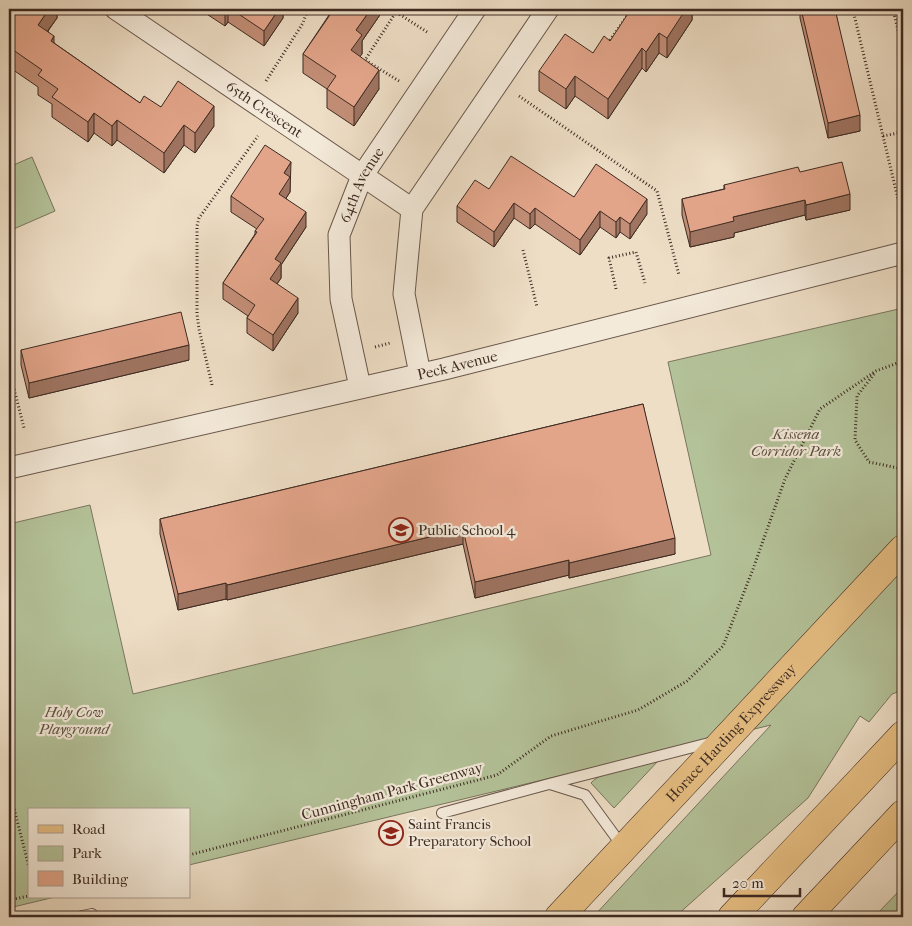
<svg xmlns="http://www.w3.org/2000/svg" width="912" height="926" font-family="'IM FELL French Canon',serif">
	<style>
		.green { fill: #b4c299; stroke: #78765e }
		.lines { fill: none; stroke-linecap: round; stroke-linejoin: round }
		.lane-casing { stroke: #69574b; stroke-width: 12 }
		.street-casing { stroke: #69574b; stroke-width: 23 }
		.primary-casing { stroke: #3d2a22; stroke-width: 29 }
		.highway-casing { stroke: #3d2a22; stroke-width: 29 }
		.path { stroke: #3d2a22; stroke-width: 3; stroke-dasharray: 1 2.5; stroke-linecap: butt }
		.lane { stroke: #f4eada; stroke-width: 10 }
		.street { stroke: #f4eada; stroke-width: 21 }
		.primary { stroke: #e7bf83; stroke-width: 28 }
		.highway { stroke: #e7bf83; stroke-width: 28 }
		.wall { fill: #c38e77; stroke: #3d2a22 }
		.shaded-wall { fill: #9f7461; stroke: #3d2a22 }
		.building { fill: #e3a58a; stroke: #3d2a22 }
		.labels { text-anchor: middle; dominant-baseline: central; stroke-width: 4.5; stroke-linejoin: round; paint-order: stroke }
		.street-label { font-size: 15px; fill: #3d2a22; stroke: #f4eada }
		.park-label { font-size: 15px; font-style: italic; fill: #5b5040; stroke: #f4eada }
		.poi-label { font-size: 15px; fill: #3d2a22; stroke: #f4eada; text-anchor: start }
	</style>
	<rect width="100%" height="100%" fill="#eedec6"/>
	<filter id="stains"><feTurbulence type="fractalNoise" baseFrequency=".004" numOctaves="4"/><feColorMatrix values="0 0 0 0 .2 0 0 0 0 .09 0 0 0 0 .02 0 0 0 .5 -.17"/></filter>
	<radialGradient id="worn" r=".72"><stop offset=".6" stop-color="#630" stop-opacity="0"/><stop offset="1" stop-color="#630" stop-opacity=".3"/></radialGradient>
	<!-- green -->
	<path class="green" d="M 32,157 L 55,211 L 9,231 L 9,167 Z
		M 903,308 L 903,690 L 892,694 L 869,722 L 860,716 L 808,798 L 675,917 L 593,917 L 771,725 L 189,865 L 189,810 L 29,810 L 29,897 L 55,897 L 9,908 L 9,524 L 90,505 L 133,694 L 711,555 L 668,362 Z
		M 658,761 L 614,808 L 591,783 C 601,770 642,765 658,761 Z
		M 903,886 L 903,917 L 874,917 L 900,890 Z"/>
	<g class="lines">
		<defs>
			<path id="lane" d="M 550,784 L 585,795 L 623,847
				M 442,813 L 549,784 L 713,742
				M 78,917 L 92,914"/>
			<g id="street">
				<path id="s1" d="M 116,9 L 412,209"/>
				<path d="M 420,374 L 404,294 L 412,209 L 548,9"/>
				<path id="s2" d="M 360,387 L 341,299 L 339,235 L 362,176 L 475,9"/>
				<path id="s3" d="M 9,468 L 444,369 L 903,253"/>
			</g>
			<g id="primary">
				<path id="s4" d="M 559,917 L 903,549"/>
			</g>
			<path id="highway" d="M 732,917 L 903,735
				M 806,917 L 903,814"/>
		</defs>
		<!-- lane casing -->
		<use href="#lane" class="lane-casing"/>
		<!-- street casing -->
		<use href="#street" class="street-casing"/>
		<!-- primary casing -->
		<use href="#primary" class="primary-casing"/>
		<!-- highway casing -->
		<use href="#highway" class="highway-casing"/>
		<!-- path -->
		<path class="path" d="M 860,9 L 853,10 L 903,220
			M 893,9 L 903,52
			M 608,43 L 632,9
			M 266,81 L 303,23 L 308,9
			M 399,81 L 365,60 L 396,12 L 427,32
			M 519,96 L 657,191 L 679,275
			M 883,136 L 903,132
			M 523,250 L 537,307
			M 616,289 L 609,258 L 636,252 L 645,283
			M 375,347 L 390,343
			M 9,369 L 24,428
			M 874,374 L 857,396 L 855,440 L 869,462 L 903,469
			M 212,385 L 199,329 L 197,314 L 197,226 L 199,218 L 258,136
			M 9,789 L 29,867
			M 189,855 L 497,775 L 551,736 L 638,710 L 687,681 L 723,646 L 753,569 L 785,479 L 820,409 L 876,371 L 903,361
			M 9,900 L 29,896"/>
		<!-- lane -->
		<use href="#lane" class="lane"/>
		<!-- street -->
		<use href="#street" class="street"/>
		<!-- primary -->
		<use href="#primary" class="primary"/>
		<!-- highway -->
		<use href="#highway" class="highway"/>
	</g>
	<!-- wall -->
	<path class="wall" d="M 9,9 L 57,9 L 57,18 L 48,31 L 54,43 L 140,103 L 161,107 L 214,126 L 195,153 L 184,145 L 164,173 L 117,140 L 112,146 L 94,133 L 88,142 L 52,117 L 52,104 L 38,95 L 38,87 L 9,67 Z
		M 199,9 L 283,9 L 283,18 L 264,46 L 228,22 L 225,26 Z
		M 333,9 L 384,9 L 362,41 L 362,54 L 360,56 L 379,89 L 354,126 L 327,108 L 327,89 L 303,73 L 303,54 Z
		M 692,9 L 692,20 L 667,58 L 659,53 L 646,72 L 642,68 L 608,119 L 575,96 L 566,109 L 539,91 L 539,71 L 593,53 L 610,41 Z
		M 800,9 L 835,9 L 860,131 L 828,138 L 800,18 Z
		M 291,178 L 290,179 L 290,192 L 286,198 L 306,227 L 281,265 L 281,278 L 277,284 L 298,313 L 273,351 L 247,333 L 247,318 L 248,316 L 223,299 L 223,283 L 255,234 L 255,231 L 257,229 L 231,212 L 231,196 Z
		M 724,185 L 850,210 L 806,220 L 805,215 L 734,233 L 734,237 L 690,247 L 682,215 L 682,199 L 724,189 Z
		M 489,189 L 574,197 L 647,214 L 630,239 L 620,232 L 616,238 L 600,227 L 580,255 L 535,224 L 530,229 L 514,218 L 494,247 L 457,222 L 457,206 Z
		M 21,350 L 189,360 L 29,398 L 21,365 Z
		M 643,404 L 675,554 L 569,578 L 569,575 L 475,598 L 463,544 L 227,600 L 226,599 L 178,610 L 160,534 L 160,519 Z"/>
	<!-- shaded-wall -->
	<path class="shaded-wall" d="M 49,9 L 57,9 L 57,18 L 38,44 L 38,25 Z
		M 226,9 L 228,9 L 228,22 L 225,26 L 225,10 Z
		M 279,9 L 283,9 L 283,18 L 264,46 L 264,31 Z
		M 371,9 L 384,9 L 362,41 L 362,54 L 351,69 L 351,50 L 356,30 Z
		M 684,9 L 692,9 L 692,20 L 667,58 L 667,38 Z
		M 659,33 L 659,53 L 646,72 L 646,52 Z
		M 54,36 L 54,56 L 51,41 Z
		M 642,48 L 642,68 L 608,119 L 608,99 Z
		M 379,70 L 379,89 L 354,126 L 354,107 Z
		M 575,76 L 575,96 L 566,109 L 566,89 Z
		M 214,106 L 214,126 L 195,153 L 195,133 Z
		M 94,113 L 94,133 L 88,142 L 88,122 Z
		M 860,115 L 860,131 L 828,138 L 828,123 Z
		M 117,120 L 117,140 L 112,146 L 112,126 Z
		M 184,125 L 184,145 L 164,173 L 164,153 Z
		M 291,162 L 290,192 L 279,209 L 279,194 L 284,173 Z
		M 850,194 L 850,210 L 806,220 L 806,205 Z
		M 647,199 L 647,214 L 630,239 L 630,224 Z
		M 805,200 L 805,215 L 734,233 L 734,237 L 690,247 L 690,232 L 733,217 Z
		M 514,203 L 514,218 L 494,247 L 494,232 Z
		M 535,208 L 535,224 L 530,229 L 530,214 Z
		M 600,211 L 600,227 L 580,255 L 580,240 Z
		M 306,212 L 306,227 L 281,265 L 281,278 L 270,294 L 270,279 L 275,259 Z
		M 620,217 L 620,232 L 616,238 L 616,222 Z
		M 298,298 L 298,313 L 273,351 L 273,335 Z
		M 189,345 L 189,360 L 29,398 L 29,383 Z
		M 463,529 L 463,544 L 227,600 L 227,585 Z
		M 675,538 L 675,554 L 569,578 L 569,563 Z
		M 569,560 L 569,575 L 475,598 L 475,582 Z
		M 226,583 L 226,599 L 178,610 L 178,594 Z"/>
	<!-- building -->
	<path class="building" d="M 14,9 L 49,9 L 38,25 L 54,36 L 51,41 L 140,103 L 144,96 L 161,107 L 178,81 L 214,106 L 195,133 L 184,125 L 164,153 L 117,120 L 112,126 L 94,113 L 88,122 L 52,97 L 58,89 L 38,75 L 42,70 L 9,47 L 9,17 Z
		M 231,9 L 279,9 L 264,31 Z
		M 334,9 L 371,9 L 356,30 L 362,35 L 351,50 L 379,70 L 354,107 L 327,89 L 336,76 L 303,54 Z
		M 631,9 L 686,9 L 667,38 L 659,33 L 646,52 L 642,48 L 608,99 L 575,76 L 566,89 L 539,71 L 565,34 L 593,53 L 604,36 L 610,41 Z
		M 801,9 L 835,9 L 860,115 L 828,123 Z
		M 265,145 L 291,162 L 284,173 L 290,177 L 279,194 L 306,212 L 275,259 L 281,263 L 270,279 L 298,298 L 273,335 L 247,318 L 255,305 L 223,283 L 257,232 L 255,231 L 264,219 L 231,196 Z
		M 511,156 L 574,197 L 596,164 L 647,199 L 630,224 L 620,217 L 616,222 L 600,211 L 580,240 L 535,208 L 530,214 L 514,203 L 494,232 L 457,206 L 475,180 L 489,189 Z
		M 842,162 L 850,194 L 806,205 L 805,200 L 733,217 L 734,221 L 690,232 L 682,199 L 725,189 L 724,185 L 798,167 L 800,172 Z
		M 181,312 L 189,345 L 29,383 L 21,350 Z
		M 643,404 L 675,538 L 569,563 L 569,560 L 475,582 L 463,529 L 227,585 L 226,583 L 178,594 L 160,519 Z"/>
	<!-- icons -->
	<defs>
		<symbol id="school-ring" viewBox="-11 -11 22 22"><circle r="9.5" fill="#f4eada" stroke="#8f2418" stroke-width="1.5"/><path d="M0-5L7-2L0 1L-7-2ZM-4 1L0 2.5L4 1V4Q0 6-4 4Z" fill="#8f2418"/></symbol>
	</defs>
	<g fill-rule="evenodd">
		<use href="#school-ring" x="387" y="516" width="28" height="28"/>
		<use href="#school-ring" x="377" y="819" width="28" height="28"/>
	</g>
	<g class="labels">
		<!-- street labels -->
		<g class="street-label">
			<text stroke="none"><textPath href="#s1" startOffset="179">65th Crescent</textPath></text>
			<text stroke="none"><textPath href="#s2" startOffset="209">64th Avenue</textPath></text>
			<text stroke="none"><textPath href="#s3" startOffset="460">Peck Avenue</textPath></text>
			<text stroke="none"><textPath href="#s4" startOffset="252">Horace Harding Expressway</textPath></text>
			<text transform="translate(392 791) rotate(-15)">Cunningham Park Greenway</text>
		</g>
		<!-- park labels -->
		<g class="park-label">
			<text x="796" y="434">Kissena<tspan x="796" dy="17">Corridor Park</tspan></text>
			<text x="74" y="712">Holy Cow<tspan x="74" dy="17">Playground</tspan></text>
		</g>
		<!-- poi labels -->
		<g class="poi-label">
			<text x="418" y="530">Public School 4</text>
			<text x="408" y="824">Saint Francis<tspan x="408" dy="17">Preparatory School</tspan></text>
		</g>
	</g>
	<!-- margin -->
	<rect width="912" height="926" fill="none" stroke="#eedec6" stroke-width="30"/>
	<rect x="10" y="10" width="892" height="906" fill="none" stroke="#3d2a22" stroke-width="2.5"/>
	<rect x="15" y="15" width="882" height="896" fill="none" stroke="#3d2a22"/>
	<!-- legend -->
	<rect x="28" y="808" width="162" height="90" fill="#f4eada" stroke="#ab9d90"/>
	<rect x="38" y="825" width="25" height="8" fill="#e7bf83" stroke="#ab9d90"/>
	<text x="72" y="834" font-size="15" fill="#3d2a22">Road</text>
	<rect x="38" y="846" width="25" height="15" fill="#b4c299" stroke="#ab9d90"/>
	<text x="72" y="858" font-size="15" fill="#3d2a22">Park</text>
	<rect x="38" y="871" width="25" height="15" fill="#e3a58a" stroke="#ab9d90"/>
	<text x="72" y="884" font-size="15" fill="#3d2a22">Building</text>
	<!-- scale -->
	<path d="M724 888v8h76v-8" fill="none" stroke="#3d2a22" stroke-width="2.5"/>
	<text x="732" y="888" font-size="15" fill="#3d2a22" stroke="#f4eada" stroke-width="4" paint-order="stroke">20 m</text>
	<rect width="100%" height="100%" filter="url(#stains)"/>
	<rect width="100%" height="100%" fill="url(#worn)"/>
</svg>
